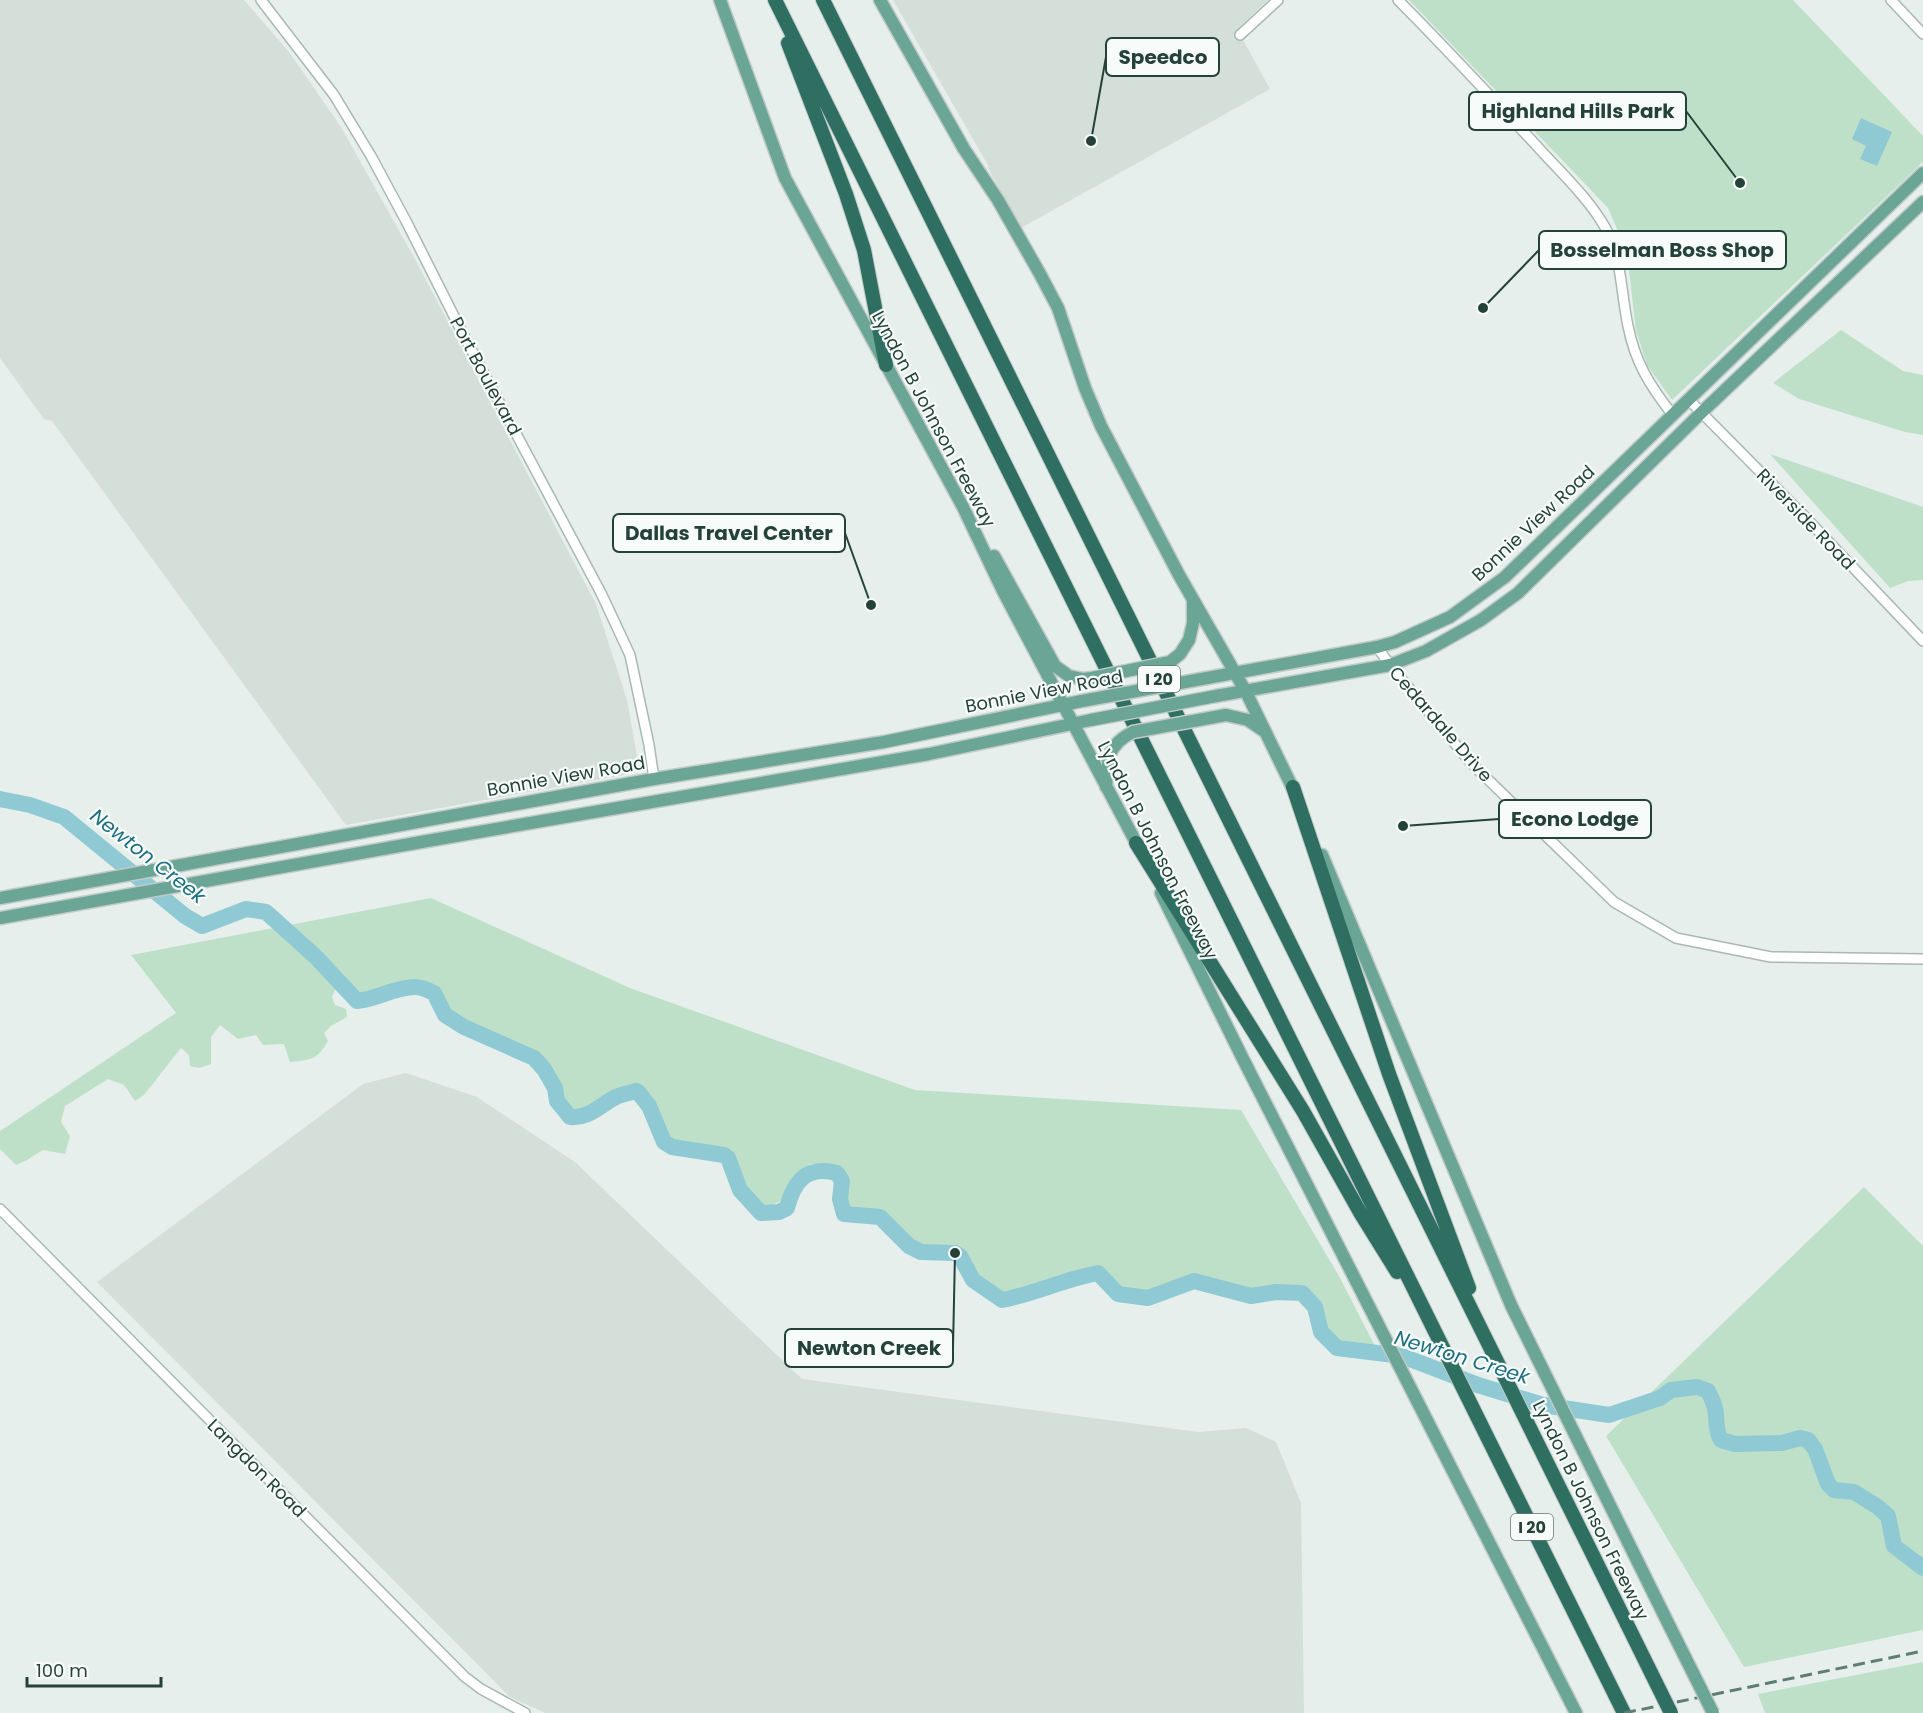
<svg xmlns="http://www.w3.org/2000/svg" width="1923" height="1713" font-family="Poppins,sans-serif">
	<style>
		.built { fill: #d4dfda }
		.green { fill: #bfe0c8 }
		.water { fill: #8ec9d4 }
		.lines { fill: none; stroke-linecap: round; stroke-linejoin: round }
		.river { stroke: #8ec9d4; stroke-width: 16 }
		.minor-casing { stroke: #a8b8b2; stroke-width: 12 }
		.major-casing { stroke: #c2cac8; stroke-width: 15 }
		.highway-casing { stroke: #c2cac8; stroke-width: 16 }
		.minor { stroke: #fff; stroke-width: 9 }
		.major { stroke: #6aa596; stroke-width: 12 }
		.highway { stroke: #2f6f62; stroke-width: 14 }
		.rail { stroke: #5f7d75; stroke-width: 3; stroke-dasharray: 12 6; stroke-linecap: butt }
		.major-bridge-casing { stroke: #c2cac8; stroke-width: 15; stroke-linecap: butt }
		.highway-bridge-casing { stroke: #c2cac8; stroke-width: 16; stroke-linecap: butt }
		.major-bridge { stroke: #6aa596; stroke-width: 12 }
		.highway-bridge { stroke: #2f6f62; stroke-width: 14 }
		.labels { text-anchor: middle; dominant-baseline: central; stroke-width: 4.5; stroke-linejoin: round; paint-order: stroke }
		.shield { fill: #f7fbf9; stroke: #637a73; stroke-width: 1.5 }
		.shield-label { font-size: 16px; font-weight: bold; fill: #24423a }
		.street-label { font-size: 18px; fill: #24423a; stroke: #f7fbf9 }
		.water-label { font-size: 20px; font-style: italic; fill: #1c6f80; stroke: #f7fbf9 }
		.leader { fill: none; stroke: #24423a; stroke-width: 2 }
		.callout-dot { fill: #24423a; stroke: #f7fbf9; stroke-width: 2 }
		.callout { fill: #f7fbf9; stroke: #24423a; stroke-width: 2 }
		.callout-label { font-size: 20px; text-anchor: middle; font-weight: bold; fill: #24423a }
	</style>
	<rect width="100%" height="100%" fill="#e6efeb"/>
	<!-- built -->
	<path class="built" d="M 0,0 L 244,0 L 289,52 L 341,127 L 416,261 L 596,604 L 627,700 L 637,756 L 624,775 L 346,825 L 52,421 L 44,419 L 0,358 Z
		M 893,0 L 1268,0 L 1237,29 L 1270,89 L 1021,228 L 988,168 L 989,167 Z
		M 406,1073 L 477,1097 L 575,1162 L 802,1379 L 1198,1432 L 1246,1428 L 1276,1442 L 1301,1503 L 1304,1713 L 545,1713 L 510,1697 L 97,1282 L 363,1084 Z"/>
	<!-- green -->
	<path class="green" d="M 1409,0 L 1793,0 L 1923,136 L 1923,162 L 1672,400 L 1647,365 L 1636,331 L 1627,252 L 1608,208 Z
		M 1841,330 L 1903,371 L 1923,375 L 1923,435 L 1905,432 L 1799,399 L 1773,383 Z
		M 1770,454 L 1923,507 L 1923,580 L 1908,581 L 1890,588 Z
		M 431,898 L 630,988 L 915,1090 L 1241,1110 L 1339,1276 L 1378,1352 L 1338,1343 L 1325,1344 L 1313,1330 L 1312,1317 L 1299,1296 L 1280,1286 L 1238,1292 L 1191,1277 L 1160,1290 L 1109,1290 L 1091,1270 L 1074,1272 L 1042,1281 L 1024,1294 L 1000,1297 L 969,1280 L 956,1251 L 914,1248 L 880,1212 L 843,1211 L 834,1199 L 836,1174 L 827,1165 L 810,1164 L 786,1188 L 782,1201 L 758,1210 C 734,1189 730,1181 721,1151 L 664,1138 L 654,1140 L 645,1107 L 624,1087 L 579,1115 L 562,1112 L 539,1068 L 529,1059 L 462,1031 L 444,1018 L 438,1006 L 428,997 L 408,985 L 361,1000 L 351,996 L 337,985 L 332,997 L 335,1005 L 346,1009 L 347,1017 L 331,1026 L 324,1033 L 328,1041 C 317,1060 311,1060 290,1062 L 284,1044 L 263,1045 L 256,1035 L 238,1039 L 220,1025 L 211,1037 L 211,1064 L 199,1068 L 190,1066 L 189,1055 L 181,1048 L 144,1095 L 135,1101 L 124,1085 L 108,1079 L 65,1106 L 61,1122 L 70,1136 L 65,1154 L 43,1150 L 27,1160 L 16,1165 L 0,1149 L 0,1131 L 176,1013 L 131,955 Z
		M 1864,1187 L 1923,1246 L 1923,1630 L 1744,1667 L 1606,1436 Z
		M 1923,1662 L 1923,1713 L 1765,1713 L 1758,1694 Z"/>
	<!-- water -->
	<path class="water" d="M 1861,118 L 1892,132 L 1877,166 L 1860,159 L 1866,146 L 1852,139 Z"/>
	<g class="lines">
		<!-- river -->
		<path class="river" d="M 0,799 L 30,805 L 64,817 L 185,916 L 202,926 L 246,909 L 266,912 L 316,957 L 357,1001 C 377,999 395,987 415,987 C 421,987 428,990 434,993 L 445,1015 L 464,1027 L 534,1058 L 544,1069 L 555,1088 L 557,1101 L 570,1117 C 589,1119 600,1105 616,1097 C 622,1094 629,1093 636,1091 L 638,1092 L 649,1106 L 664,1142 L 672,1147 L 724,1155 L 728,1158 L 740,1190 L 761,1213 L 779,1212 L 787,1208 C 794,1181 807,1165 837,1173 L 842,1181 L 840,1199 L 844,1214 L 880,1217 L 909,1246 L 921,1252 L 955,1253 L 960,1256 L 973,1280 L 1002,1300 C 1035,1294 1065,1279 1098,1273 L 1118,1294 L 1148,1298 L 1194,1281 L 1251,1296 L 1276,1292 L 1302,1293 L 1315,1307 L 1321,1332 L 1337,1348 L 1402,1356 L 1478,1385 L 1543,1405 L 1609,1415 L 1660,1398 L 1671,1390 L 1697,1387 L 1708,1391 C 1712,1399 1716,1407 1716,1416 C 1717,1425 1716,1432 1721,1440 L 1735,1444 L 1782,1443 L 1800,1438 L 1808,1440 L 1815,1449 L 1828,1484 L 1834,1490 L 1854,1492 L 1878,1507 L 1888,1516 L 1894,1546 L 1923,1568"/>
		<defs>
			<path id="minor" d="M 261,0 L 334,95 L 371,156 L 406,221 L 464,336 L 601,593 L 630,655 L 649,745 L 654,779
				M 1398,0 C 1445,47 1490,96 1536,145 C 1560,172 1588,197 1606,229 C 1622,258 1621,294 1628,326 C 1635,362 1650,386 1672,414
				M 1891,0 L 1923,34
				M 1240,35 L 1278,0
				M 1688,399 L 1807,519 L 1923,641
				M 1377,647 L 1390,665 L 1471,763 L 1614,902 L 1676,938 L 1771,957 L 1923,959
				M 0,1209 L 465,1677 L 481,1689 L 525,1713"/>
			<path id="major" d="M 720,0 L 785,178 L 963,507 L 1003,591 L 1140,850
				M 880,0 L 964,149 L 998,200 L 1040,274 L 1058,308 L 1085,388 L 1101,426 L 1179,575 L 1246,692 L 1296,795
				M 994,556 L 1055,666 L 1069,676
				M 1189,640 L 1193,623 L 1193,600
				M 1207,678 L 1377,647 L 1395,642 L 1450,617 L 1505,577 L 1923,173
				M 1216,696 L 1390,665 L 1426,651 L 1481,620 L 1518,593 L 1702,412 L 1923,202
				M 1226,715 L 1248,720 L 1264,731
				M 1106,787 L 1109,755
				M 1322,855 L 1511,1305 L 1671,1629
				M 1161,893 L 1243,1059 L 1576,1713
				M 0,898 L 654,779 L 884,742 L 1082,701
				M 0,918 L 427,841 L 929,754 L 1091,720"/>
			<path id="highway" d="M 775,0 L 1624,1713
				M 823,0 L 1627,1624
				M 788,43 L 846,194 L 864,250 L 886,365
				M 1293,787 L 1389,1074 L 1469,1288
				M 1136,843 L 1303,1111 L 1361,1214 L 1397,1272"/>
		</defs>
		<!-- minor casing -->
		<use href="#minor" class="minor-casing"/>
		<!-- major casing -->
		<use href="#major" class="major-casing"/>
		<!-- highway casing -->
		<use href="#highway" class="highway-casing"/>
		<!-- minor -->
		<use href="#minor" class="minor"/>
		<!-- major -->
		<use href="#major" class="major"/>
		<!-- highway -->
		<use href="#highway" class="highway"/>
		<!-- rail -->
		<path class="rail" d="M 1624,1713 L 1923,1651"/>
		<defs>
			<path id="major-bridge" d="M 1069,676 L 1083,679 L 1092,678 L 1170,662 L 1180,654 L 1189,640
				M 1082,701 L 1207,678
				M 1091,720 L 1216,696
				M 1109,755 C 1115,744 1121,738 1133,732 L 1226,715
				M 1671,1629 L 1713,1713"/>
			<path id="highway-bridge" d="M 1627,1624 L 1671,1713"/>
		</defs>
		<!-- major-bridge casing -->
		<use href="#major-bridge" class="major-bridge-casing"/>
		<!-- highway-bridge casing -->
		<use href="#highway-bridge" class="highway-bridge-casing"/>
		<!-- major-bridge -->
		<use href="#major-bridge" class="major-bridge"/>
		<!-- highway-bridge -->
		<use href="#highway-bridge" class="highway-bridge"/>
	</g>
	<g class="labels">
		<!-- shield labels -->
		<g class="shield">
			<rect x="1138" y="666" width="42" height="26" rx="4.5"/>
			<rect x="1511" y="1514" width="42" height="26" rx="4.5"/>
		</g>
		<g class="shield-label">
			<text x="1159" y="679">I 20</text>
			<text x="1532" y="1527">I 20</text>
		</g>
		<!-- street labels -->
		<g class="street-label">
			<text transform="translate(486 376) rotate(62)">Port Boulevard</text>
			<text transform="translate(934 419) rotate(62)">Lyndon B Johnson Freeway</text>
			<text transform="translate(1806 519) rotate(46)">Riverside Road</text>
			<text transform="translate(1533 523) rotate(-43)">Bonnie View Road</text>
			<text transform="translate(1044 691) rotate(-11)">Bonnie View Road</text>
			<text transform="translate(1441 724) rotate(49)">Cedardale Drive</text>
			<text transform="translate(566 776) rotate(-10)">Bonnie View Road</text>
			<text transform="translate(1158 850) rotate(63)">Lyndon B Johnson Freeway</text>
			<text transform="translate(257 1468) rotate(45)">Langdon Road</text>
			<text transform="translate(1591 1510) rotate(64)">Lyndon B Johnson Freeway</text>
		</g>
		<!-- water labels -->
		<g class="water-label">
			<text transform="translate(148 856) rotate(38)">Newton Creek</text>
			<text transform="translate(1462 1357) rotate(17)">Newton Creek</text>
		</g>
	</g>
	<!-- callouts -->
	<path class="leader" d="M1091 141L1106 57M1740 183L1686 111M1483 308L1539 250M871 605L845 533M1403 826L1499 819M955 1253L953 1348"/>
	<g class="callout-dot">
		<circle cx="1091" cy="141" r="6"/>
		<circle cx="1740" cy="183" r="6"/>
		<circle cx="1483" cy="308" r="6"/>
		<circle cx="871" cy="605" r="6"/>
		<circle cx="1403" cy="826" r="6"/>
		<circle cx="955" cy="1253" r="6"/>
	</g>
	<g class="callout">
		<rect x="1106" y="38" width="113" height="38" rx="6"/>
		<rect x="1469" y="92" width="217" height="38" rx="6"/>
		<rect x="1539" y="231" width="247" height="38" rx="6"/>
		<rect x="613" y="514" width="232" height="38" rx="6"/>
		<rect x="1499" y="800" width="152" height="38" rx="6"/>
		<rect x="785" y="1329" width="168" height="38" rx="6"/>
	</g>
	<g class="callout-label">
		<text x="1163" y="64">Speedco</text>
		<text x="1578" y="118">Highland Hills Park</text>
		<text x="1662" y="257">Bosselman Boss Shop</text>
		<text x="729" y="540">Dallas Travel Center</text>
		<text x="1575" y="826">Econo Lodge</text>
		<text x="869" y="1355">Newton Creek</text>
	</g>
	<!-- scale -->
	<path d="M27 1677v9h134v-9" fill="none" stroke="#24423a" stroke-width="3"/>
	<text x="36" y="1677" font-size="18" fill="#24423a" stroke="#f7fbf9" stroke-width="4.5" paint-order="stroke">100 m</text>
</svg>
